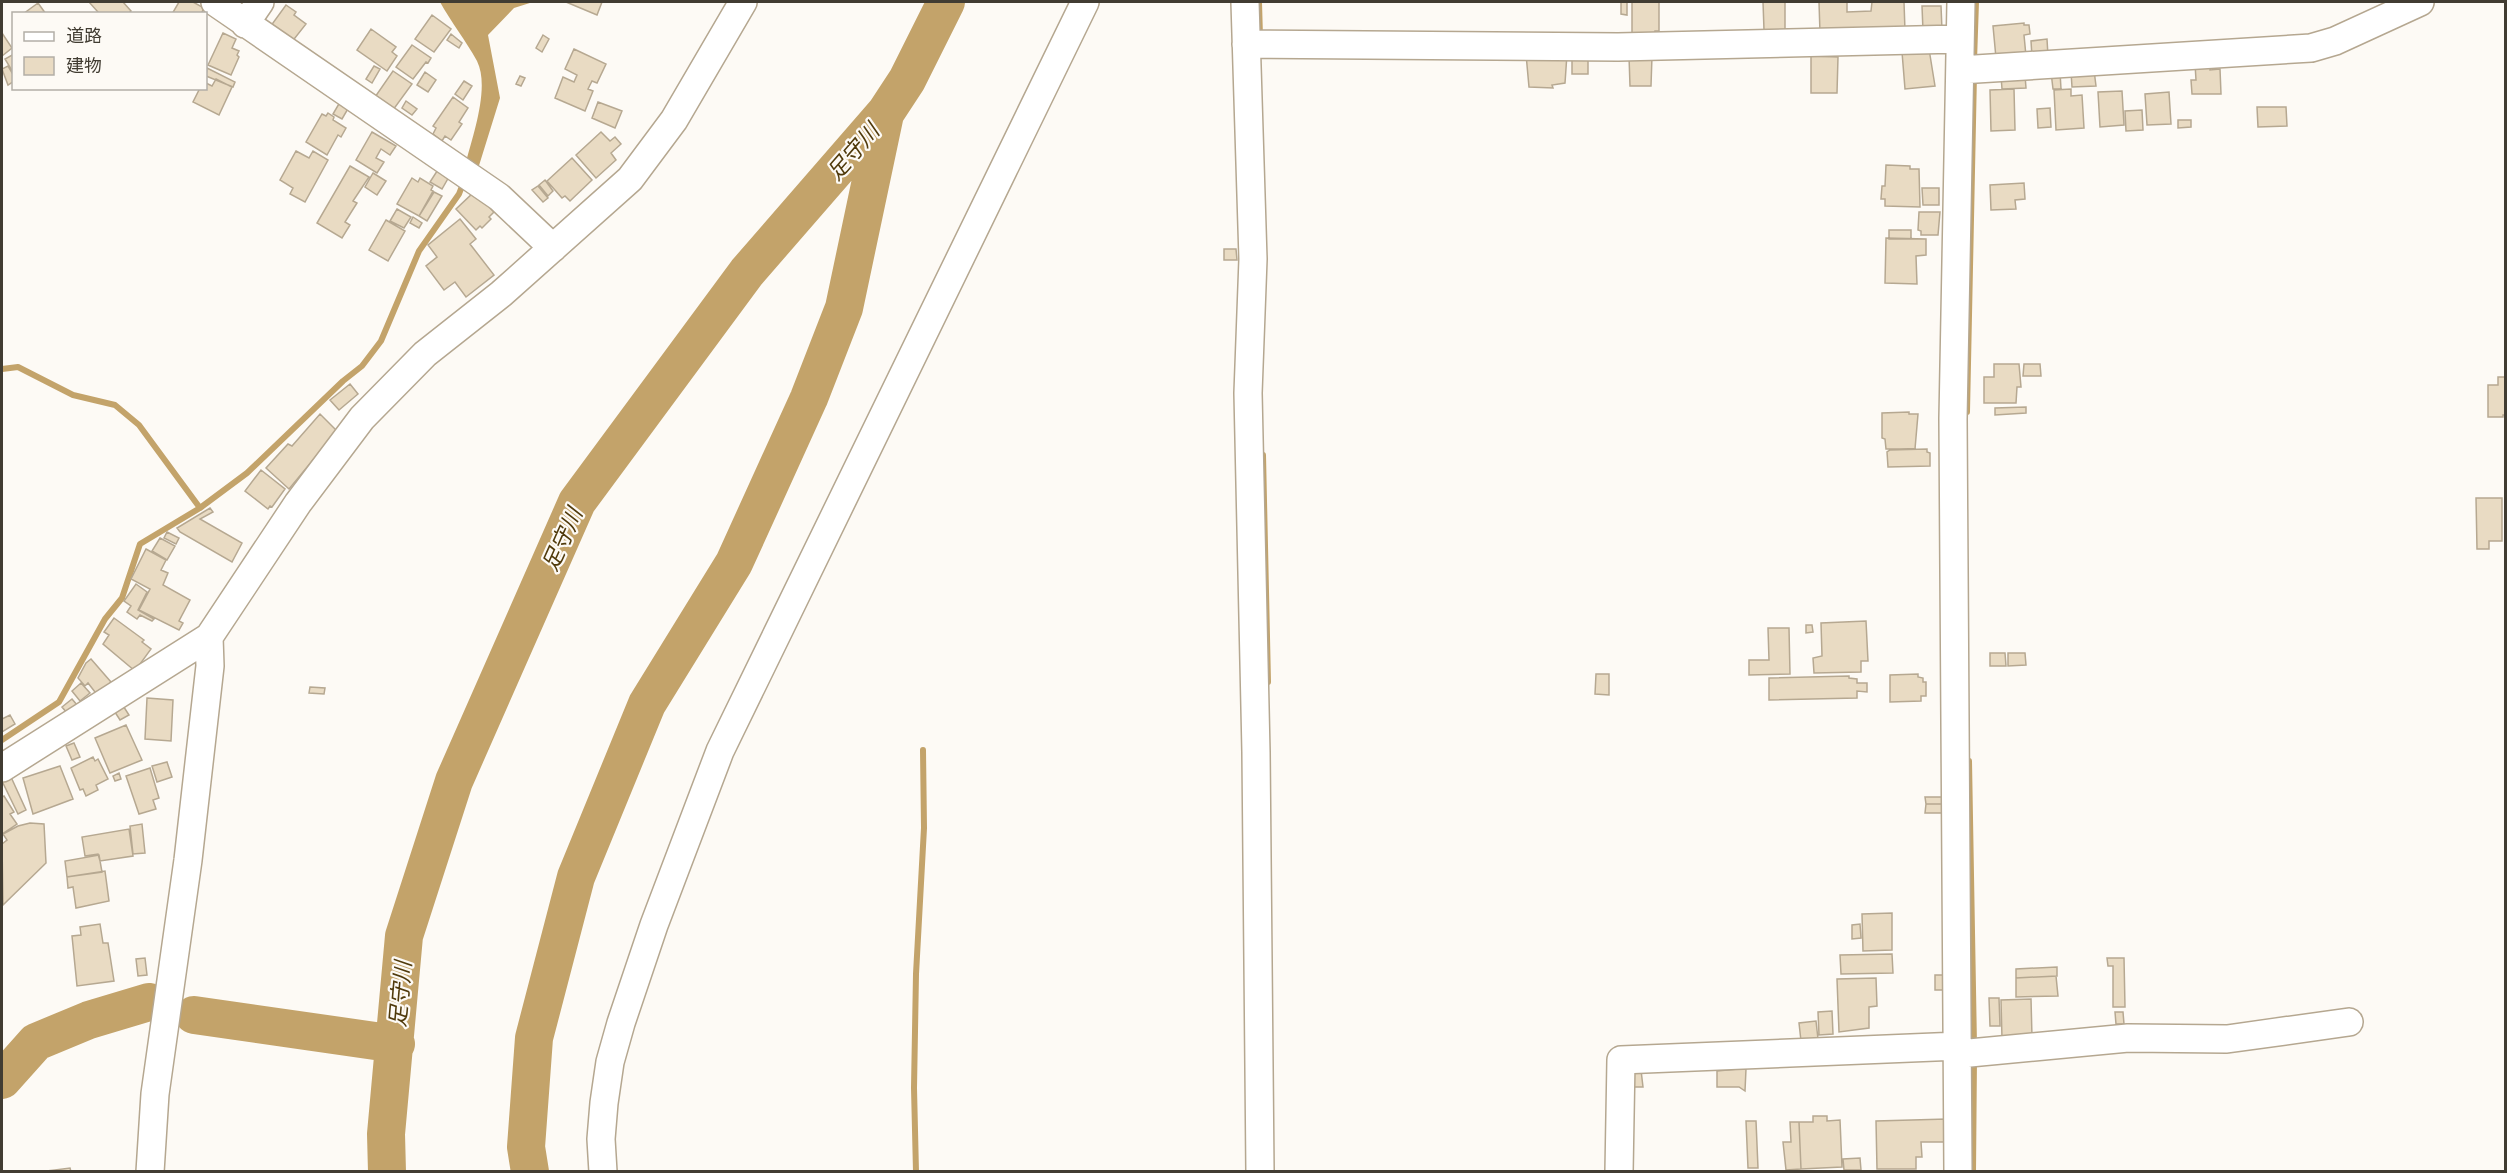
<svg xmlns="http://www.w3.org/2000/svg" width="2507" height="1173" font-family="'Open Sans','Noto Sans JP',sans-serif">
	<style>
		.water { fill: #c3a36a }
		.lines { fill: none; stroke-linecap: round; stroke-linejoin: round }
		.stream { stroke: #c3a36a; stroke-width: 6 }
		.river { stroke: #c3a36a; stroke-width: 38 }
		.building { fill: #e9dbc3; stroke: #b6a891; stroke-width: 1.5 }
		.minor-casing { stroke: #b5a790; stroke-width: 30 }
		.minor { stroke: #fff; stroke-width: 27 }
		.labels { text-anchor: middle; dominant-baseline: central; stroke-width: 4.5; stroke-linejoin: round; paint-order: stroke }
		.water-label { font-size: 22px; font-style: italic; fill: #503a0b; stroke: #fdfaf5 }
	</style>
	<rect width="100%" height="100%" fill="#fdfaf5"/>
	<!-- water -->
	<path class="water" d="M 440,2 L 533,2 L 514,8 L 488,35 L 500,98 L 477,172 L 466,162 C 473,135 490,87 477,61 C 466,41 451,22 440,2 Z"/>
	<g class="lines">
		<!-- stream -->
		<path class="stream" d="M 1259,2 L 1260,37
			M 1974,61 L 1976,2
			M 2,369 L 18,367 L 73,395 L 115,405 L 139,425 L 200,508
			M 1967,412 L 1974,74
			M 1263,455 L 1268,682
			M 2,740 L 59,702 L 105,619 L 122,598 L 140,544 L 200,508 L 247,473 L 343,381 L 362,366 L 381,341 L 419,251 L 459,194 L 464,181
			M 1969,761 L 1974,1045
			M 916,1172 L 914,1088 L 916,974 L 924,828 L 923,750
			M 1973,1172 L 1974,1058"/>
		<!-- river -->
		<path class="river" d="M 194,1015 L 396,1044
			M 2,1080 L 36,1042 L 89,1020 L 149,1002
			M 387,1172 L 386,1134 L 404,936 L 454,781 L 577,502 L 747,272 L 886,112 L 907,80 L 946,2
			M 530,1172 L 526,1147 L 534,1038 L 576,877 L 647,704 L 734,563 L 809,398 L 844,308 L 885,114"/>
	</g>
	<!-- building -->
	<path class="building" d="M 89,2 L 123,2 L 131,11 L 128,14 L 97,14 L 98,12 Z
		M 179,2 L 193,2 L 204,8 L 201,14 L 172,14 Z
		M 566,2 L 602,2 L 597,15 Z
		M 1621,2 L 1627,2 L 1627,15 L 1621,14 Z
		M 1632,2 L 1659,2 L 1659,31 L 1655,31 L 1655,35 L 1632,34 Z
		M 1763,2 L 1785,2 L 1785,30 L 1764,30 Z
		M 1819,2 L 1847,2 L 1847,12 L 1871,11 L 1872,2 L 1904,2 L 1905,31 L 1820,33 Z
		M 38,3 L 46,14 L 23,14 Z
		M 286,5 L 296,12 L 294,15 L 306,24 L 291,43 L 270,27 Z
		M 1922,6 L 1941,6 L 1942,30 L 1923,31 Z
		M 432,15 L 451,29 L 434,52 L 415,39 Z
		M 2024,23 L 2024,25 L 2029,25 L 2030,34 L 2024,35 L 2026,56 L 1996,58 L 1993,26 Z
		M 371,29 L 396,47 L 392,52 L 397,56 L 387,71 L 357,50 Z
		M 2,33 L 12,48 L 2,56 Z
		M 223,33 L 236,39 L 232,48 L 239,51 L 237,55 L 239,57 L 231,75 L 208,65 Z
		M 451,34 L 462,43 L 459,48 L 447,40 Z
		M 543,35 L 549,39 L 542,52 L 536,48 Z
		M 2047,39 L 2048,56 L 2032,57 L 2031,41 Z
		M 412,45 L 431,58 L 428,63 L 426,62 L 413,79 L 396,67 Z
		M 574,49 L 606,64 L 597,83 L 592,81 L 588,89 L 593,91 L 585,111 L 555,98 L 563,77 L 574,82 L 577,75 L 565,69 Z
		M 1929,49 L 1935,86 L 1905,89 L 1902,52 Z
		M 14,54 L 14,74 L 5,59 Z
		M 1526,54 L 1567,54 L 1565,83 L 1552,85 L 1553,88 L 1529,87 Z
		M 1572,56 L 1588,56 L 1588,74 L 1572,74 Z
		M 1629,56 L 1652,56 L 1651,86 L 1630,86 Z
		M 1811,56 L 1838,57 L 1837,93 L 1811,93 Z
		M 2210,63 L 2210,70 L 2220,69 L 2221,94 L 2192,94 L 2191,80 L 2196,80 L 2195,64 Z
		M 8,66 L 14,76 L 14,81 L 8,85 L 2,69 Z
		M 374,66 L 380,69 L 372,83 L 366,79 Z
		M 207,68 L 235,82 L 233,87 L 206,76 Z
		M 2094,70 L 2096,86 L 2072,87 L 2071,72 Z
		M 393,71 L 412,84 L 393,110 L 375,97 Z
		M 425,72 L 436,80 L 428,92 L 417,85 Z
		M 2051,72 L 2060,72 L 2061,89 L 2053,89 Z
		M 2025,75 L 2026,88 L 2002,89 L 2001,76 Z
		M 520,76 L 525,78 L 521,86 L 516,84 Z
		M 216,79 L 232,87 L 219,115 L 193,102 L 200,88 L 206,88 L 206,83 L 212,86 Z
		M 464,81 L 472,86 L 463,100 L 455,94 Z
		M 2014,89 L 2015,130 L 1991,131 L 1990,90 Z
		M 2071,89 L 2071,96 L 2082,95 L 2084,128 L 2056,130 L 2054,90 Z
		M 2122,91 L 2124,125 L 2100,127 L 2098,92 Z
		M 2169,92 L 2171,124 L 2147,125 L 2145,94 Z
		M 453,97 L 468,108 L 459,122 L 462,124 L 451,140 L 445,136 L 442,141 L 433,134 L 436,128 L 433,126 Z
		M 406,101 L 417,109 L 412,115 L 402,108 Z
		M 340,102 L 349,107 L 342,119 L 333,114 Z
		M 598,102 L 622,111 L 615,128 L 592,118 Z
		M 2257,107 L 2286,107 L 2287,126 L 2258,127 Z
		M 2050,108 L 2051,127 L 2038,128 L 2037,109 Z
		M 2142,110 L 2143,130 L 2126,131 L 2125,111 Z
		M 328,113 L 334,117 L 333,120 L 346,128 L 341,137 L 338,135 L 327,155 L 306,142 L 322,114 L 326,116 Z
		M 2178,120 L 2191,120 L 2191,127 L 2178,128 Z
		M 372,132 L 396,146 L 390,155 L 381,149 L 376,158 L 384,162 L 377,173 L 356,160 Z
		M 601,132 L 610,141 L 615,137 L 621,144 L 611,153 L 616,160 L 596,178 L 576,155 Z
		M 296,151 L 309,158 L 313,151 L 328,160 L 305,202 L 290,194 L 293,188 L 280,180 Z
		M 572,158 L 592,180 L 570,201 L 565,196 L 562,198 L 547,181 Z
		M 1886,165 L 1910,166 L 1910,169 L 1919,169 L 1920,207 L 1885,206 L 1885,199 L 1881,199 L 1882,186 L 1885,186 Z
		M 350,166 L 369,177 L 353,201 L 357,203 L 345,222 L 350,225 L 342,238 L 317,223 Z
		M 439,168 L 450,175 L 442,189 L 430,182 Z
		M 373,173 L 386,181 L 377,195 L 365,187 Z
		M 412,178 L 418,182 L 420,178 L 433,186 L 431,190 L 433,191 L 419,216 L 397,204 Z
		M 545,180 L 553,191 L 548,196 L 539,185 Z
		M 2024,183 L 2025,199 L 2015,200 L 2016,209 L 1991,210 L 1990,185 Z
		M 538,186 L 548,198 L 543,202 L 532,190 Z
		M 1922,188 L 1939,188 L 1939,205 L 1923,205 Z
		M 434,192 L 442,196 L 427,221 L 419,216 Z
		M 473,193 L 480,196 L 494,212 L 489,217 L 491,219 L 482,228 L 480,226 L 476,230 L 456,209 Z
		M 397,209 L 411,217 L 404,228 L 390,221 Z
		M 1919,212 L 1940,212 L 1938,235 L 1921,235 L 1921,231 L 1918,230 Z
		M 413,217 L 422,223 L 419,228 L 410,223 Z
		M 460,219 L 476,239 L 470,244 L 494,275 L 466,297 L 455,282 L 444,290 L 426,266 L 437,257 L 428,245 Z
		M 386,220 L 405,231 L 388,261 L 369,250 Z
		M 1889,230 L 1911,230 L 1911,239 L 1889,239 Z
		M 1886,238 L 1926,239 L 1926,255 L 1916,256 L 1917,284 L 1885,283 Z
		M 1224,249 L 1236,249 L 1237,260 L 1224,260 Z
		M 1994,364 L 2019,364 L 2021,387 L 2017,387 L 2016,403 L 1984,403 L 1984,377 L 1994,377 Z
		M 2024,364 L 2040,364 L 2041,376 L 2023,376 Z
		M 2498,377 L 2506,377 L 2506,415 L 2503,415 L 2503,417 L 2488,417 L 2488,385 L 2498,385 Z
		M 350,384 L 358,394 L 339,410 L 330,400 Z
		M 2026,407 L 2026,413 L 1995,415 L 1995,408 Z
		M 1909,412 L 1909,414 L 1918,414 L 1915,449 L 1886,449 L 1885,439 L 1882,438 L 1882,413 Z
		M 320,414 L 337,431 L 289,489 L 266,468 L 288,444 L 292,446 Z
		M 1927,449 L 1927,452 L 1930,453 L 1930,466 L 1888,467 L 1887,452 L 1890,450 Z
		M 261,470 L 285,489 L 272,507 L 270,506 L 268,509 L 245,491 Z
		M 2476,498 L 2502,498 L 2502,541 L 2489,541 L 2489,549 L 2477,549 Z
		M 210,508 L 213,512 L 200,519 L 242,543 L 232,562 L 180,532 L 177,528 Z
		M 167,532 L 179,538 L 176,544 L 164,538 Z
		M 160,538 L 175,546 L 167,560 L 152,551 Z
		M 146,549 L 166,560 L 161,570 L 168,573 L 163,585 L 190,600 L 179,621 L 183,623 L 179,630 L 139,610 L 150,589 L 131,579 Z
		M 136,584 L 147,592 L 138,610 L 154,619 L 152,621 L 140,615 L 137,619 L 127,612 L 131,606 L 124,601 Z
		M 114,618 L 144,640 L 142,642 L 151,649 L 135,671 L 103,644 L 109,635 L 104,632 Z
		M 1866,621 L 1868,661 L 1861,661 L 1861,672 L 1814,673 L 1813,658 L 1822,656 L 1821,623 Z
		M 1806,625 L 1812,625 L 1813,632 L 1806,633 Z
		M 1768,628 L 1789,628 L 1790,674 L 1749,675 L 1749,660 L 1769,660 Z
		M 1990,653 L 2005,653 L 2006,666 L 1990,666 Z
		M 2008,653 L 2025,653 L 2026,665 L 2008,666 Z
		M 91,659 L 111,682 L 102,692 L 95,692 L 88,683 L 85,686 L 78,678 L 86,663 Z
		M 1596,674 L 1609,674 L 1609,695 L 1595,694 Z
		M 1918,674 L 1918,677 L 1923,678 L 1923,682 L 1926,682 L 1926,696 L 1921,696 L 1921,701 L 1890,702 L 1890,675 Z
		M 1849,676 L 1849,678 L 1857,679 L 1857,683 L 1867,683 L 1867,692 L 1857,691 L 1857,698 L 1769,700 L 1769,678 Z
		M 81,683 L 90,693 L 80,701 L 72,691 Z
		M 310,687 L 325,688 L 324,694 L 309,693 Z
		M 147,698 L 173,700 L 171,741 L 145,739 Z
		M 72,699 L 77,705 L 67,713 L 62,707 Z
		M 120,701 L 129,715 L 120,720 L 111,706 Z
		M 10,715 L 15,724 L 2,732 L 2,719 Z
		M 126,725 L 142,760 L 110,773 L 95,738 Z
		M 74,743 L 80,757 L 72,760 L 66,746 Z
		M 93,757 L 95,761 L 98,759 L 108,779 L 96,785 L 98,790 L 86,796 L 83,789 L 80,790 L 71,768 Z
		M 167,762 L 172,777 L 157,782 L 152,766 Z
		M 60,766 L 73,799 L 33,814 L 23,778 Z
		M 150,768 L 159,798 L 153,800 L 156,809 L 139,814 L 126,776 Z
		M 119,773 L 121,779 L 115,781 L 113,776 Z
		M 11,777 L 26,810 L 18,814 L 2,781 Z
		M 4,796 L 14,812 L 10,814 L 17,824 L 2,834 L 2,797 Z
		M 1925,797 L 1942,797 L 1942,804 L 1926,804 Z
		M 1926,804 L 1944,804 L 1943,813 L 1925,813 Z
		M 30,823 L 44,824 L 46,863 L 3,905 L 2,844 L 7,840 L 3,834 L 18,826 Z
		M 142,824 L 145,853 L 133,854 L 130,826 Z
		M 129,829 L 133,856 L 100,861 L 98,854 L 85,856 L 82,837 Z
		M 99,855 L 102,872 L 67,877 L 65,861 Z
		M 105,871 L 109,901 L 76,908 L 73,887 L 68,888 L 67,877 Z
		M 1892,913 L 1892,950 L 1863,951 L 1862,914 Z
		M 100,924 L 103,943 L 108,943 L 114,981 L 77,986 L 72,936 L 81,935 L 80,927 Z
		M 1860,924 L 1861,938 L 1852,939 L 1852,925 Z
		M 1892,954 L 1893,973 L 1841,974 L 1840,955 Z
		M 145,958 L 147,975 L 138,976 L 136,959 Z
		M 2107,958 L 2124,958 L 2125,1007 L 2113,1007 L 2113,966 L 2108,966 Z
		M 2057,967 L 2057,976 L 2016,978 L 2016,969 Z
		M 1935,975 L 1945,975 L 1945,990 L 1935,990 Z
		M 2056,976 L 2058,996 L 2016,997 L 2016,978 Z
		M 1876,978 L 1877,1006 L 1869,1007 L 1869,1028 L 1839,1032 L 1837,979 Z
		M 1989,998 L 1999,998 L 2000,1026 L 1990,1026 Z
		M 2031,999 L 2032,1037 L 2002,1039 L 2001,1000 Z
		M 1832,1011 L 1833,1034 L 1819,1035 L 1818,1012 Z
		M 2115,1012 L 2123,1012 L 2124,1024 L 2116,1024 Z
		M 1816,1021 L 1818,1039 L 1801,1041 L 1799,1023 Z
		M 1632,1068 L 1641,1070 L 1643,1087 L 1634,1087 Z
		M 1738,1069 L 1746,1069 L 1745,1091 L 1739,1087 L 1717,1087 L 1717,1071 Z
		M 1813,1116 L 1827,1116 L 1827,1121 L 1840,1120 L 1842,1167 L 1801,1169 L 1799,1122 L 1813,1122 Z
		M 1947,1119 L 1948,1142 L 1921,1142 L 1922,1157 L 1916,1157 L 1916,1169 L 1877,1169 L 1876,1121 Z
		M 1746,1121 L 1756,1121 L 1758,1168 L 1748,1168 Z
		M 1790,1122 L 1799,1122 L 1801,1169 L 1786,1170 L 1783,1142 L 1791,1142 Z
		M 1860,1158 L 1861,1170 L 1844,1170 L 1843,1159 Z
		M 70,1168 L 71,1172 L 46,1171 L 55,1170 Z"/>
	<g class="lines">
		<defs>
			<path id="minor" d="M 215,2 L 499,197 L 553,248
				M 1245,2 L 1253,259 L 1248,393 L 1256,752 L 1260,1172
				M 245,24 L 260,2
				M 1246,44 L 1618,47 L 1959,39
				M 1960,70 L 2311,48 L 2335,41 L 2420,2
				M 2,768 L 209,637 L 298,503 L 362,418 L 425,354 L 501,294 L 630,179 L 674,120 L 743,2
				M 1959,1054 L 2128,1038 L 2227,1039 L 2349,1022
				M 150,1172 L 155,1094 L 188,860 L 210,666 L 209,637
				M 603,1172 L 601,1139 L 604,1103 L 610,1062 L 621,1023 L 654,925 L 720,751 L 1085,2
				M 1619,1172 L 1621,1060 L 1959,1046
				M 1958,1172 L 1953,419 L 1961,2"/>
		</defs>
		<!-- minor casing -->
		<use href="#minor" class="minor-casing"/>
		<!-- minor -->
		<use href="#minor" class="minor"/>
	</g>
	<g class="labels">
		<!-- water labels -->
		<g class="water-label">
			<text transform="translate(852 151) rotate(-49)">足守川</text>
			<text transform="translate(561 539) rotate(-66)">足守川</text>
			<text transform="translate(399 994) rotate(-85)">足守川</text>
		</g>
	</g>
	<!-- border -->
	<rect width="2507" height="1173" fill="none" stroke="#413c32" stroke-width="6"/>
	<!-- legend -->
	<rect x="12" y="12" width="195" height="78" fill="#fdfaf5" stroke="#b2aea7" stroke-width="1.5"/>
	<rect x="24" y="32" width="30" height="9" fill="#ffffff" stroke="#b2aea7" stroke-width="1.5"/>
	<text x="66" y="42" font-size="18" fill="#413c32">道路</text>
	<rect x="24" y="57" width="30" height="18" fill="#e9dbc3" stroke="#b2aea7" stroke-width="1.5"/>
	<text x="66" y="72" font-size="18" fill="#413c32">建物</text>
</svg>
